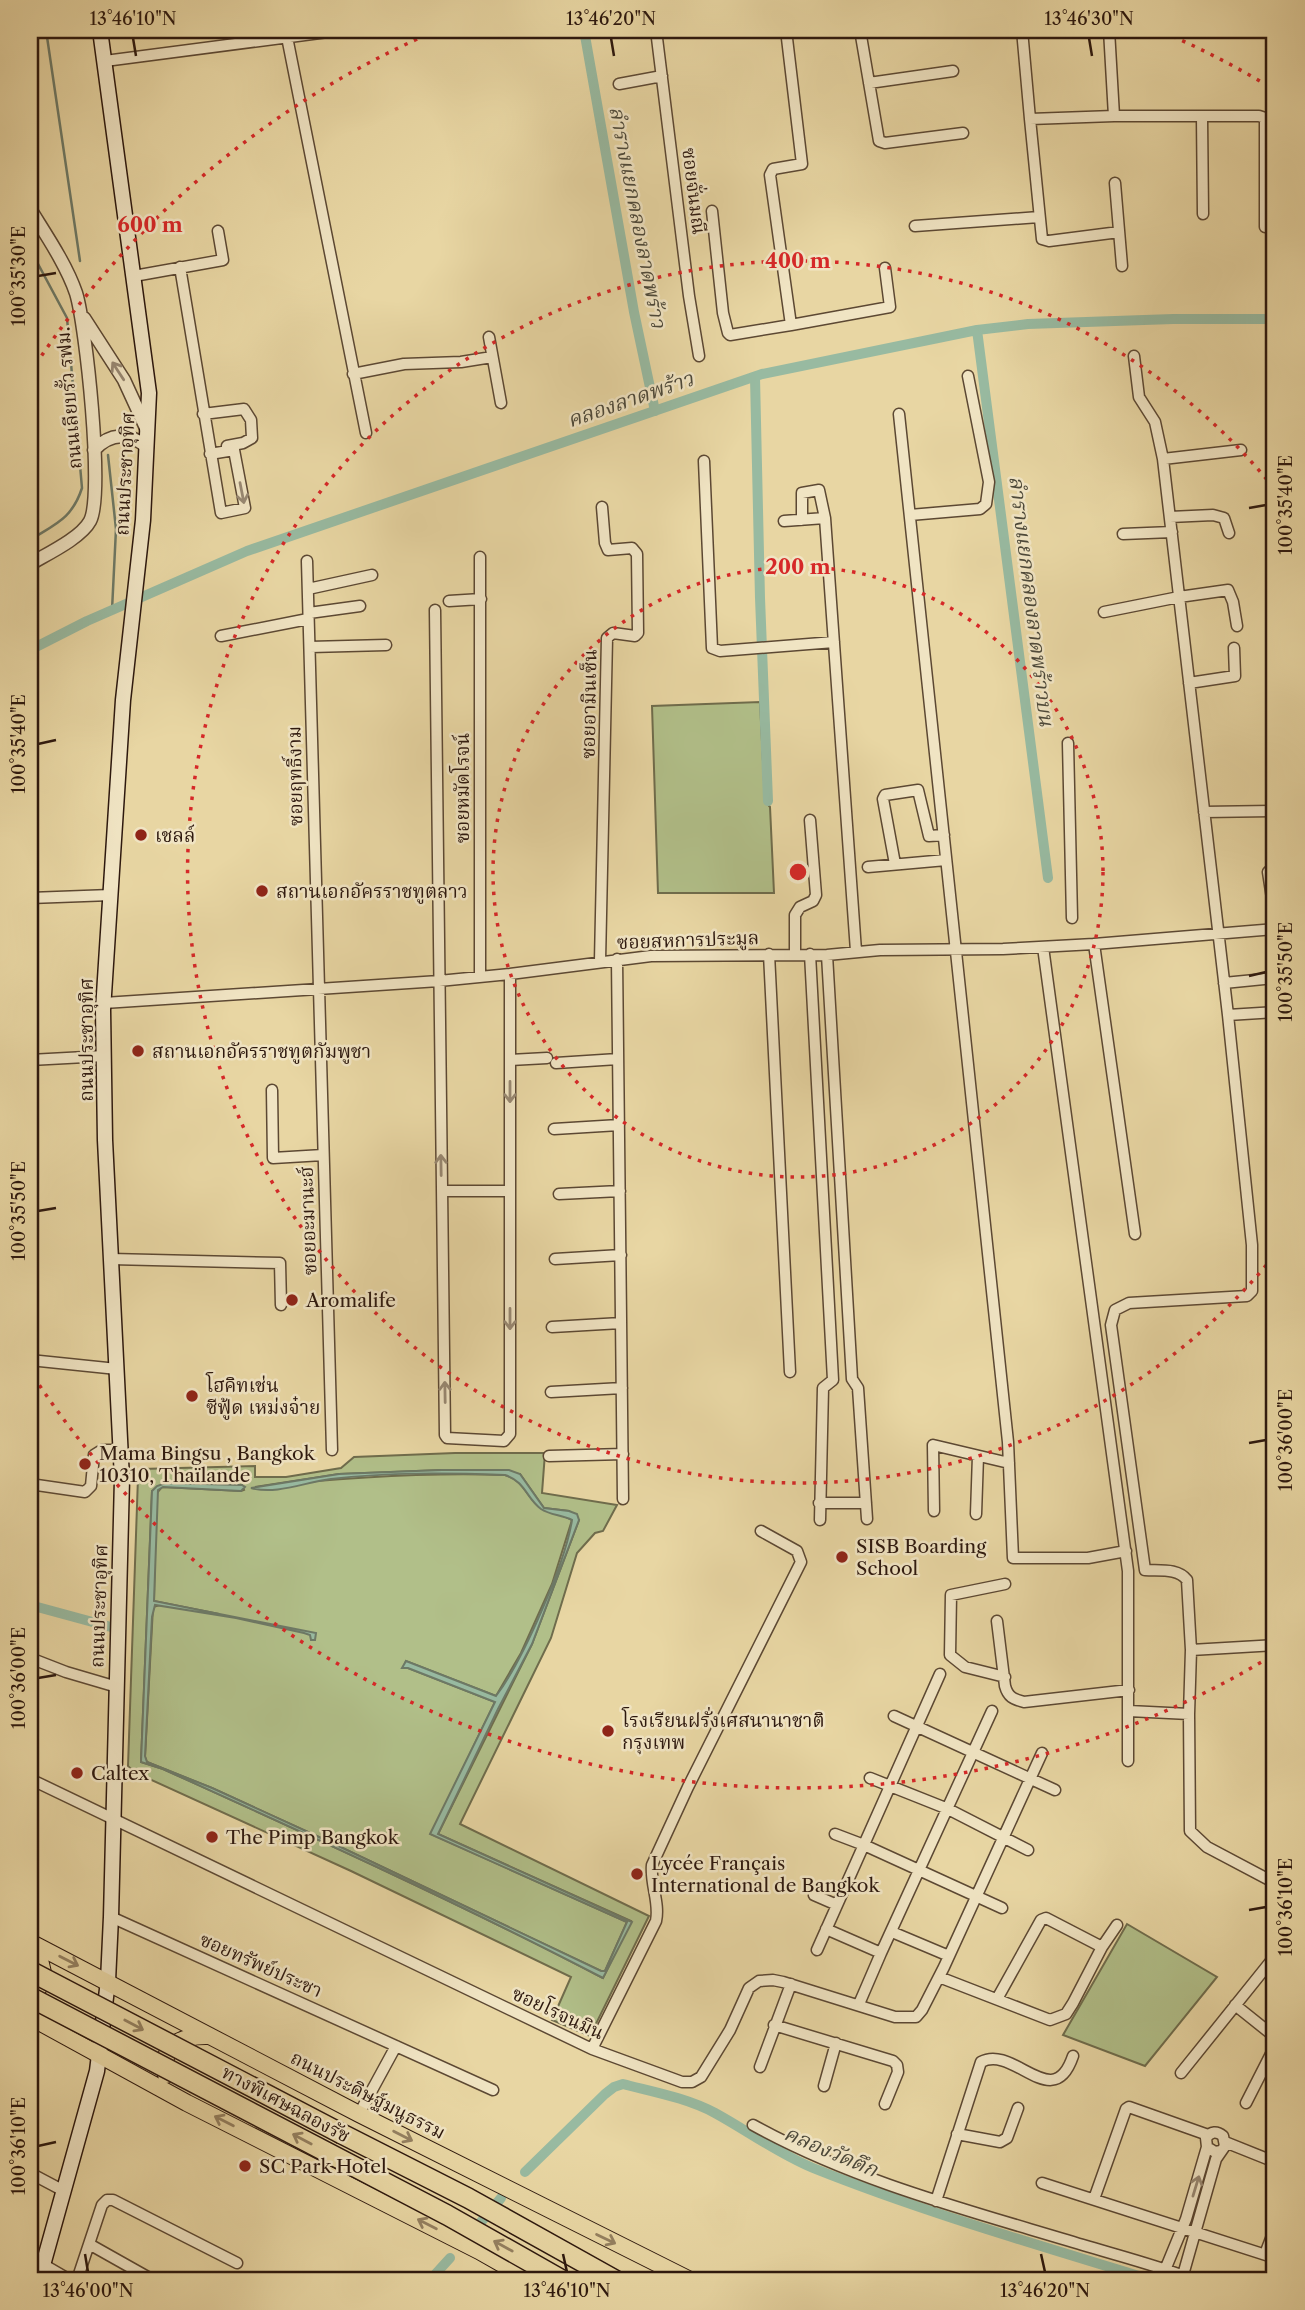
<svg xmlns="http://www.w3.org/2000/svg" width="1305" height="2310" font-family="'Libre Caslon Text','Noto Serif Thai',serif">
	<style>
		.green { fill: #b1bf89; stroke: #6f6c4c; stroke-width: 2; fill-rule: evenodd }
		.water { fill: #98baa1; stroke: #6d7966; stroke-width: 2 }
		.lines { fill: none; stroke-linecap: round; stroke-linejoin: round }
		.stream { stroke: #6d7966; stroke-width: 2.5 }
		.canal { stroke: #98baa1; stroke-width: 10 }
		.minor-casing { stroke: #5c4833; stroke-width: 13 }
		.tertiary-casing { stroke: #5c4833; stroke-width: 15 }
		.secondary-casing { stroke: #2d180e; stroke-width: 17 }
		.primary-casing { stroke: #2d180e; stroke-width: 18 }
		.motorway-casing { stroke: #2d180e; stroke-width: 22 }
		.minor { stroke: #f0e4c3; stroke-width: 10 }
		.tertiary { stroke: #f0e4c3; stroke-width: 12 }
		.secondary { stroke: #f0e4c3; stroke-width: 14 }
		.primary { stroke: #e8d6a3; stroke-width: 16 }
		.motorway { stroke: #e8d6a3; stroke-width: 19 }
		.motorway-bridge-casing { stroke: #2d180e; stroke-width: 22; stroke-linecap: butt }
		.motorway-bridge { stroke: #e8d6a3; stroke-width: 19 }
		.oneway { stroke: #988872 }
		.oneway2 { stroke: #948060 }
		.ticks { fill: none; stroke: #2d180e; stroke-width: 2.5 }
		.ring { fill: none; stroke: #d62828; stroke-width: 3.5; stroke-dasharray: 3.5 7 }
		.poi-dot { fill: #8f2418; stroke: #f0e4c3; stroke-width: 2.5 }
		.labels { text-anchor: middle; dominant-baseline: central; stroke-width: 5; stroke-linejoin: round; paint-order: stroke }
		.street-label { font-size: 19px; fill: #2d180e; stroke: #f0e4c3 }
		.poi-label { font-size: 19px; fill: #2d180e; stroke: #f0e4c3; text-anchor: start }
		.water-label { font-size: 21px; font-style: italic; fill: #4d493a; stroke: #f0e4c3 }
		.centre { fill: #d62828; stroke: #f0e4c3; stroke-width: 3.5 }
		.ring-label { font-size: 21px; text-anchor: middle; font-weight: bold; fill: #d62828; stroke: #f0e4c3; stroke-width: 5; stroke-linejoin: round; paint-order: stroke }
		.neatline { fill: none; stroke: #2d180e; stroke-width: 2.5 }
		.ticks-label { font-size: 18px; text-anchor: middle; fill: #2d180e }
	</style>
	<rect width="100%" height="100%" fill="#e8d6a3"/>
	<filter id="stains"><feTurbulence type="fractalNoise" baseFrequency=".00286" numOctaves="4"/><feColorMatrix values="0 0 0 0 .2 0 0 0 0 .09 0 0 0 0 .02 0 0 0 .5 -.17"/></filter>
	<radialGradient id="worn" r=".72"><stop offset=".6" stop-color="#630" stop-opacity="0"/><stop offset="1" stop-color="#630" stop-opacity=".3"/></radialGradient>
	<!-- green -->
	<path class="green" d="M 760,702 L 765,801 L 770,807 L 774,893 L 658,893 L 652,706 Z
		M 455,1453 L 545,1453 L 542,1493 L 617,1505 L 603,1531 L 595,1533 L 577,1553 L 551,1638 L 460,1824 L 649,1916 L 590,2036 L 552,2020 L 571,1977 L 351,1871 L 134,1772 L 128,1766 L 138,1477 L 141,1469 L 255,1466 L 255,1477 L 286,1477 L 341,1468 L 354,1457 ZM 442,1470 L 520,1474 L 544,1508 L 569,1511 L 579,1520 L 532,1644 L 438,1834 L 631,1921 L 603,1978 C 459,1903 311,1836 163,1769 L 141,1762 L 152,1491 L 166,1483 L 242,1485 L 244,1490 L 241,1491 L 162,1487 L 156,1494 L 154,1601 L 219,1614 L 160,1605 L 153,1607 L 145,1757 L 147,1762 L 212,1788 L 332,1843 L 601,1971 L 605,1971 L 627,1922 L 431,1834 L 495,1702 L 408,1668 L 403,1668 L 406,1661 L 496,1696 L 521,1653 L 552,1584 L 572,1520 C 561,1514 550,1513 539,1506 C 525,1496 525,1481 505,1475 C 421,1472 338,1478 255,1487 L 339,1474 Z
		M 1127,1924 L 1217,1977 L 1145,2066 L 1063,2035 Z"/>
	<!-- water -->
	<path class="water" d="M 442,1470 L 509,1470 L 520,1474 L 544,1508 L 569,1511 L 577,1514 L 579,1520 L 532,1644 L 498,1709 L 438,1834 L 632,1922 L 603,1978 C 459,1903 311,1836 163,1769 L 141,1762 L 152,1491 L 157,1486 L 166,1483 L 242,1485 L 245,1487 L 241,1491 L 163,1487 L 158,1490 L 154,1601 L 316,1633 L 315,1640 L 311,1640 L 310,1635 L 304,1633 L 236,1618 L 155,1605 L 152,1617 L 145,1756 L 147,1762 L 212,1788 L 332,1843 L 601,1971 L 605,1971 L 627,1922 L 430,1834 L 495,1702 L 408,1668 L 402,1668 L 406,1661 L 496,1696 C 523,1660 565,1564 572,1520 C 562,1515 550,1515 541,1509 C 526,1498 526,1482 505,1475 C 448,1473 389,1472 331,1479 C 305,1482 277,1495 251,1488 L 339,1474 Z"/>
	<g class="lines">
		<!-- stream -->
		<path class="stream" d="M 46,30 L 80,261
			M 30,249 L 67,318 L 82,488 C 72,519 55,524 30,540
			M 108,455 L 116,529 L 112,610"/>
		<!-- canal -->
		<path class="canal" d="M 584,30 L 634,312 L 655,411
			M 977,330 L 1048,878
			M 755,377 L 760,598 L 768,801
			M 30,650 L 87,621 L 247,551 L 762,374 L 977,330 L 1028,324 L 1173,319 L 1275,319
			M 30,1605 L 111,1627
			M 525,2172 L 605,2094 L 614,2087 L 623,2084 C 654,2092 687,2098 715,2113 C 748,2131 777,2153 813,2168 C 923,2212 1038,2245 1152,2280
			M 471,2234 L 501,2198
			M 430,2280 L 450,2258"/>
		<defs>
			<path id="minor" d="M 656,30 L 689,296 L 699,356
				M 786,30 L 802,164 L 773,169 L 770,175 L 791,325 L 890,307 L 885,268
				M 860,30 L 879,141 L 885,143 L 963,133
				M 1022,30 L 1030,119 L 1114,116 L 1259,116 L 1265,118 L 1265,227
				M 1109,30 L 1114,116
				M 287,37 L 366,433
				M 105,61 L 343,30
				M 869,83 L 953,71
				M 619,84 L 662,76
				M 1202,117 L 1203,214
				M 1030,119 L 1042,239 L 1049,241 L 1119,232
				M 1115,183 L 1122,266
				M 712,211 L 723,313 L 728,333 L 730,335 L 791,325
				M 915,226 L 1039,217
				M 180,267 L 221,513 L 245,508 L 234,450 L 210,454
				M 134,276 L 223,260 L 218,231
				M 489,337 L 501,403
				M 1134,356 L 1139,397 L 1155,422 L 1163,459 L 1228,1015 L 1252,1245 L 1252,1291 L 1247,1296 L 1129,1303 L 1115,1310 L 1111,1325 L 1145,1570 C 1160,1571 1178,1568 1187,1580 L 1191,1650 L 1189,1714 L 1190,1831 L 1207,1847 L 1275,1883
				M 353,374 L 404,364 L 461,362 L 492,357
				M 203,414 L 244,409 L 251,420 L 252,438 L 243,443 L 227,446
				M 899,414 L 1008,1442 L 1013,1558 L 1088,1558 L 1126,1551
				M 1163,459 L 1241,450
				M 704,461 L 712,648 L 720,651 L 834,642
				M 910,515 L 980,509 L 986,504 L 989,482 L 968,376
				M 1170,517 L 1213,515 L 1224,518 L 1229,533
				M 802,520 L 802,493 L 819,490 L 825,518 L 856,951
				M 784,521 L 825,518
				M 1123,534 L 1172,532
				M 480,557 L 480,977
				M 307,561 L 332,1450
				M 308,589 L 372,575
				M 449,601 L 481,599
				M 435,610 L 445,1435 L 447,1438 L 504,1441 L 510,1434 L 510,974
				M 1104,612 L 1179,597 L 1228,590 L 1233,602 L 1237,626
				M 309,613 L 360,606
				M 221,636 L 308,619
				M 310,647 L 386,645
				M 1189,683 L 1235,676 L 1234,648
				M 1068,743 L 1072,918
				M 1204,812 L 1275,811
				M 895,864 L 883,799 L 885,795 L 918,790 L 929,836 L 944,835
				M 1275,866 L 1268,872 L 1275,918
				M 868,867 L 946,860
				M 30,898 L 111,895
				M 1094,944 L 1135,1234
				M 1043,947 L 1128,1571 L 1128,1761
				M 769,954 L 790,1372
				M 795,954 L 795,915 L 800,907 L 813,901 L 816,895 L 810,820
				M 810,954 L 833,1380 L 823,1388 L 820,1520
				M 827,955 L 852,1379 L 858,1388 L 867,1519
				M 617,959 L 623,1499
				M 600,961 L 607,638 L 613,633 L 635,636 L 638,633 L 637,554 L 632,548 L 608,550 L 605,543 L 602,507
				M 1224,983 L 1275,978
				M 104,1003 L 439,981 L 510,974 L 651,956 L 827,955 L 880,950 L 1003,949 L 1094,944 L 1275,929
				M 1228,1015 L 1275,1012
				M 30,1060 L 104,1056
				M 510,1060 L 547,1058
				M 556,1063 L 618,1059
				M 272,1090 L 273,1158 L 323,1155
				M 554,1129 L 619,1125
				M 442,1191 L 510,1191
				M 559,1194 L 620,1191
				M 111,1259 L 280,1263 L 281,1305
				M 555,1259 L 621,1255
				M 552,1327 L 621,1323
				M 30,1360 L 117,1369
				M 551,1392 L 622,1388
				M 549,1456 L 623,1454
				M 30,1484 L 85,1492 L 91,1486 L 94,1455 L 102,1450 L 121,1450
				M 819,1503 L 866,1503
				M 934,1511 L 933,1445 L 1009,1463
				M 976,1514 L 978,1456
				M 997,1621 L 1005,1686 C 1008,1697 1013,1699 1024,1702 L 1129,1690
				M 1191,1650 L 1275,1645
				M 30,1658 L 66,1672 L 117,1687
				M 1005,1677 L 965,1667 L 950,1655 L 951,1595 L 1005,1584
				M 1129,1711 L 1189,1714
				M 894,1716 L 1055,1790
				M 870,1778 L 948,1809 L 1028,1850
				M 30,1779 L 592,2049 L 682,2082 L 692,2082 L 701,2077 L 730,2030 L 749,1988 L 759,1981 L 773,1980 L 783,1982 L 895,2017 L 916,2017 L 922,2010 L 944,1967 L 1042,1753
				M 835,1834 L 864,1845 L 1002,1908
				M 814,1895 L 837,1905
				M 111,1917 L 493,2090
				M 826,1929 L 881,1953
				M 892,1932 L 949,1956
				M 817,1950 L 940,1674
				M 939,1977 L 1050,2020 L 1066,2014 L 1073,2003 L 1102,1947 L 1117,1925
				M 997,1999 L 1041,1920 L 1046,1918 L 1102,1947
				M 859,2004 L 881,1953 L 992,1711
				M 1235,2005 L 1275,2037
				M 774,2025 L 893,2061 L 897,2065 L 898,2072 L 885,2104
				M 592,2049 L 656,1921 C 660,1903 650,1884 652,1865 L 688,1787 L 801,1562 L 797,1551 L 761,1531
				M 760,2067 L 791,1984
				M 1181,2073 L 1275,1956
				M 824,2086 L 836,2043
				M 1246,2103 L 1275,2046
				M 359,2114 L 396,2046
				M 753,2125 C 856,2182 971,2211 1083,2245 C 1120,2256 1159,2266 1195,2280
				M 957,2134 L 1000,2142 L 1007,2138 L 1018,2108
				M 1225,2142 L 1275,2162
				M 30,2173 L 64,2191
				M 1042,2183 L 1275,2258
				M 1094,2199 L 1126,2109 L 1129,2107 L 1208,2135
				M 936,2201 L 981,2062 C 1014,2044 1053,2115 1073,2056
				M 89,2244 L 153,2280
				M 1265,2254 L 1275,2228
				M 1165,2270 L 1186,2219 L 1207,2147
				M 1183,2275 L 1216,2159 L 1225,2146 L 1223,2136 C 1217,2131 1211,2131 1206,2138 L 1207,2147 L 1215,2152 L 1221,2151
				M 77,2280 L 102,2205 L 107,2200 L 113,2200 L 237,2263"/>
			<path id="tertiary" d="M 30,209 C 46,235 66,264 76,293 C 86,325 104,495 90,521 C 81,538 47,554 30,564
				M 84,318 L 124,380 L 147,430
				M 94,450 C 110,433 129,432 147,447
				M 30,2258 L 68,2280"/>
			<path id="secondary" d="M 36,2280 L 43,2265 L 97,2071 L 108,1981 L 111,1917 L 122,1479 L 105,1140 L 103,1010 L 123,700 L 143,520 L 149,393 L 100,30"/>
			<path id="primary" d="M 30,1942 L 359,2114 L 690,2280
				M 30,1997 L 35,1995 L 44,1977 L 41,1964 L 30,1942
				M 30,2017 L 187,2103 L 479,2251 L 530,2280
				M 166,2075 C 160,2044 182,2035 210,2036"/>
			<path id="motorway" d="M 342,2134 L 468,2198 L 615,2280"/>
		</defs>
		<!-- minor casing -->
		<use href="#minor" class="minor-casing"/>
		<!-- tertiary casing -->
		<use href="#tertiary" class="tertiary-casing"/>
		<!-- secondary casing -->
		<use href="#secondary" class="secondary-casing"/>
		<!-- primary casing -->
		<use href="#primary" class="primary-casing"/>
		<!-- motorway casing -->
		<use href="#motorway" class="motorway-casing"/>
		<!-- minor -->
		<use href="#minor" class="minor"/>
		<!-- tertiary -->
		<use href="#tertiary" class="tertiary"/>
		<!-- secondary -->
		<use href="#secondary" class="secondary"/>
		<!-- primary -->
		<use href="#primary" class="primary"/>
		<!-- motorway -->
		<use href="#motorway" class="motorway"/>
		<defs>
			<path id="motorway-bridge" d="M 30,1971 L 342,2134
				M 30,1997 L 447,2215 L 562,2280"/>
		</defs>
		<!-- motorway-bridge casing -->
		<use href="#motorway-bridge" class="motorway-bridge-casing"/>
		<!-- motorway-bridge -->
		<use href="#motorway-bridge" class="motorway-bridge"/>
	</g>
	<!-- one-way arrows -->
	<defs><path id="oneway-shaft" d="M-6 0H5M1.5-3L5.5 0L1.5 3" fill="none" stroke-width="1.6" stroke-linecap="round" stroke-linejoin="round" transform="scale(1.75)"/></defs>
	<g class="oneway">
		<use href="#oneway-shaft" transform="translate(118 371) rotate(-123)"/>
		<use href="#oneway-shaft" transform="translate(242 493) rotate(79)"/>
		<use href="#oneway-shaft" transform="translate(510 1092) rotate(90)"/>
		<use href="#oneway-shaft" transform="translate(441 1165) rotate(-91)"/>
		<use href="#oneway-shaft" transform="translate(510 1319) rotate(90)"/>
		<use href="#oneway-shaft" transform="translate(445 1392) rotate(-91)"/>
		<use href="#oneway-shaft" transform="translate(1196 2186) rotate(-73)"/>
	</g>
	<g class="oneway2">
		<use href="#oneway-shaft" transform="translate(69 1961) rotate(27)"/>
		<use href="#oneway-shaft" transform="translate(134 2025) rotate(28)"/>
		<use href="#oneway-shaft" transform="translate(224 2121) rotate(-153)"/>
		<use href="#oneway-shaft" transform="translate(403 2136) rotate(27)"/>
		<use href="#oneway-shaft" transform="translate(302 2139) rotate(-152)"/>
		<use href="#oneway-shaft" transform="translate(427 2224) rotate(-153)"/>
		<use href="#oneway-shaft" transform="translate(606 2239) rotate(26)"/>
		<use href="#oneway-shaft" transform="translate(503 2246) rotate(-151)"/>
	</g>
	<!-- ticks -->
	<path class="ticks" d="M 133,38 L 136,56M 611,38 L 614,56M 1089,38 L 1092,56M 38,276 L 56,273M 1249,508 L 1266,505M 38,744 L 56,740M 1249,976 L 1266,972M 38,1211 L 56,1208M 1249,1443 L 1266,1440M 38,1678 L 56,1675M 1249,1910 L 1266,1907M 38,2146 L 56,2142M 85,2254 L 88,2272M 563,2254 L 567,2272M 1041,2254 L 1045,2272"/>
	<!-- distance rings -->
	<g class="ring">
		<circle cx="798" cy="872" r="305"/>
		<path d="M1273 1257A611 611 0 1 1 1273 487"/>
		<path d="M1270 1657A916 916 0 0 1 30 1371M30 373A916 916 0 0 1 433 32M1163 32A916 916 0 0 1 1270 87"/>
	</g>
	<!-- markers -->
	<g class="poi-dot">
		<circle cx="141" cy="835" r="7"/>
		<circle cx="262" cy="891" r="7"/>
		<circle cx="138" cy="1051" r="7"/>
		<circle cx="292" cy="1300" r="7"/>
		<circle cx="192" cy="1396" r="7"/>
		<circle cx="85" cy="1464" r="7"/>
		<circle cx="842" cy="1557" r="7"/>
		<circle cx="608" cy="1731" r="7"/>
		<circle cx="77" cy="1773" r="7"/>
		<circle cx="212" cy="1837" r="7"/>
		<circle cx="637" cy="1874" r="7"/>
		<circle cx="245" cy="2166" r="7"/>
	</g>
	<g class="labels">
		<!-- street labels -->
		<g class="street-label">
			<text transform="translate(694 191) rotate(83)">ซอยจั่นมณี</text>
			<text transform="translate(69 398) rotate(-95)">ถนนเลียบรั้ว รฟม.</text>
			<text transform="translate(125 474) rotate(-87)">ถนนประชาอุทิศ</text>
			<text transform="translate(589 704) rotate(-89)">ซอยอามินเซ็น</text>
			<text transform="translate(295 776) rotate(-91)">ซอยฤทธิ์งาม</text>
			<text transform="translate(462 788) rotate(-90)">ซอยหมัดโรจน์</text>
			<text transform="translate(688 940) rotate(-2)">ซอยสหการประมูล</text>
			<text transform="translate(86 1040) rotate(-90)">ถนนประชาอุทิศ</text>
			<text transform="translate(308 1221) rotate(-92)">ซอยอะมานะฮ์</text>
			<text transform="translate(99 1606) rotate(-88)">ถนนประชาอุทิศ</text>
			<text transform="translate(261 1965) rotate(24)">ซอยทรัพย์ประชา</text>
			<text transform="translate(558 2013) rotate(25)">ซอยโรจนมิน</text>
			<text transform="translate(368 2095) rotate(27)">ถนนประดิษฐ์มนูธรรม</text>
			<text transform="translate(286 2104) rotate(28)">ทางพิเศษฉลองรัช</text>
		</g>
		<!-- poi labels -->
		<g class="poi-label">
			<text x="155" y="835">เชลล์</text>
			<text x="276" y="891">สถานเอกอัครราชทูตลาว</text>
			<text x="152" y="1051">สถานเอกอัครราชทูตกัมพูชา</text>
			<text x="306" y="1300">Aromalife</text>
			<text x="206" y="1385">โฮคิทเช่น<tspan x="206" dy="22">ซีฟู้ด เหม่งจ๋าย</tspan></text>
			<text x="99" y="1453">Mama Bingsu , Bangkok<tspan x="99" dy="22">10310, Thaïlande</tspan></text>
			<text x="856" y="1546">SISB Boarding<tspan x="856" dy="22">School</tspan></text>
			<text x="622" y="1720">โรงเรียนฝรั่งเศสนานาชาติ<tspan x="622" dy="22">กรุงเทพ</tspan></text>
			<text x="91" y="1773">Caltex</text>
			<text x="226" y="1837">The Pimp Bangkok</text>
			<text x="651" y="1863">Lycée Français<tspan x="651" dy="22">International de Bangkok</tspan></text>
			<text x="259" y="2166">SC Park Hotel</text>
		</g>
		<!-- water labels -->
		<g class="water-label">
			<text transform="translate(638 217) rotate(79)">ลำรางแยกคลองลาดพร้าว</text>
			<text transform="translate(630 399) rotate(-19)">คลองลาดพร้าว</text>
			<text transform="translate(1032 601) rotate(83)">ลำรางแยกคลองลาดพร้าวบน</text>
			<text transform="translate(831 2151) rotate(23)">คลองวัดตึก</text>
		</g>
	</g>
	<circle cx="798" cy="872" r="10" class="centre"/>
	<g class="ring-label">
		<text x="150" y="232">600 m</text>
		<text x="798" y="268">400 m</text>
		<text x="798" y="574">200 m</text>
	</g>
	<!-- margin -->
	<rect width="1305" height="2310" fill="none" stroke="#e8d6a3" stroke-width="77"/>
	<rect x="38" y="38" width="1228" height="2234" class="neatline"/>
	<g class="ticks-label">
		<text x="133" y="25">13°46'10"N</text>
		<text x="611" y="25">13°46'20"N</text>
		<text x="1089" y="25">13°46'30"N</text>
		<text transform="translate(19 276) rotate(-90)" y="6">100°35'30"E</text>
		<text transform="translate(1286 505) rotate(-90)" y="6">100°35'40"E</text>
		<text transform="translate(19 744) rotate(-90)" y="6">100°35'40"E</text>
		<text transform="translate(1286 972) rotate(-90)" y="6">100°35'50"E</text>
		<text transform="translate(19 1211) rotate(-90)" y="6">100°35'50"E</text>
		<text transform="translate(1286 1440) rotate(-90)" y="6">100°36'00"E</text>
		<text transform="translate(19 1678) rotate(-90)" y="6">100°36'00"E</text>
		<text transform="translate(1286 1907) rotate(-90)" y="6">100°36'10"E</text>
		<text transform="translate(19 2146) rotate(-90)" y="6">100°36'10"E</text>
		<text x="88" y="2297">13°46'00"N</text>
		<text x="567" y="2297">13°46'10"N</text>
		<text x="1045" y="2297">13°46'20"N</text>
	</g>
	<rect width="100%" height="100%" filter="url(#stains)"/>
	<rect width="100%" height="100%" fill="url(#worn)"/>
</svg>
